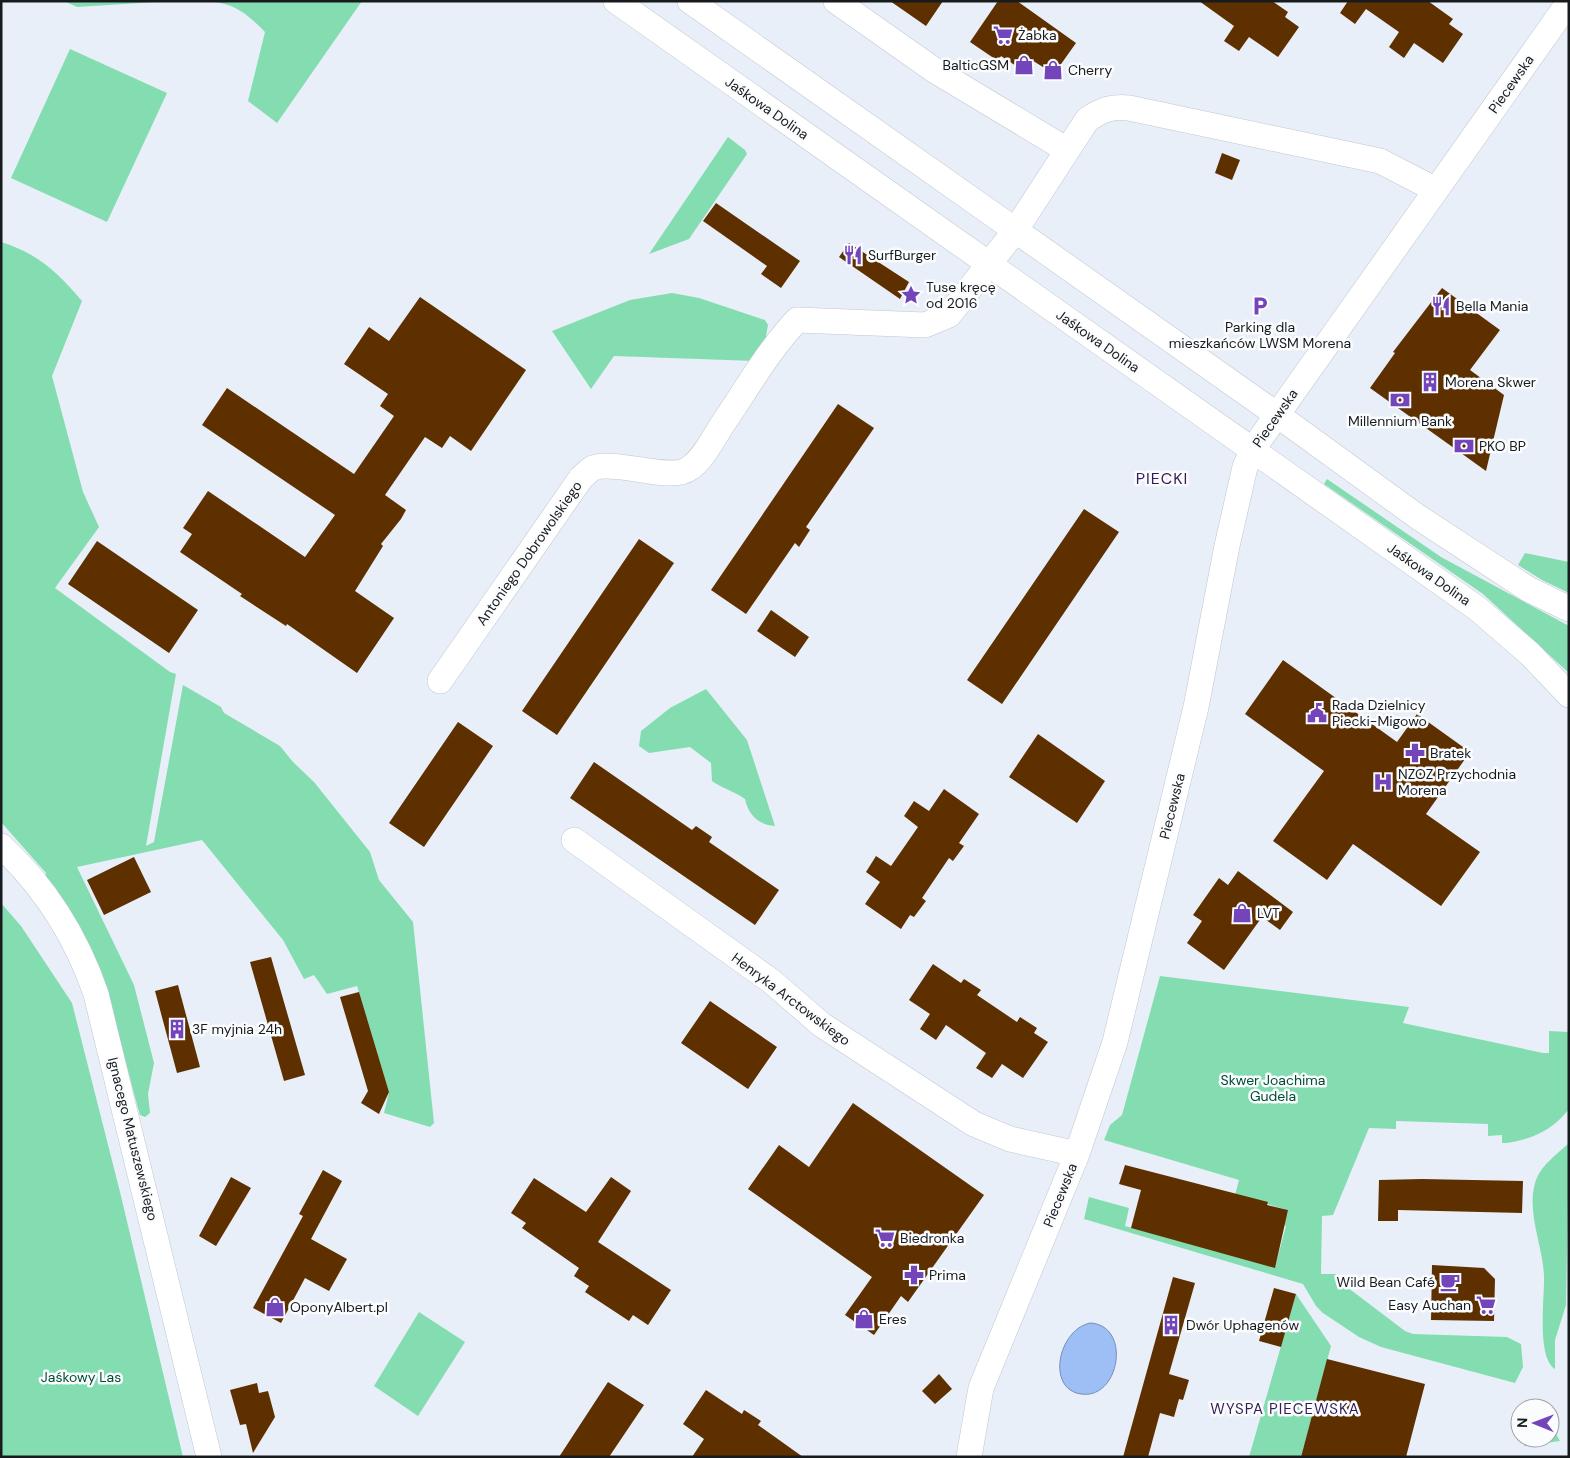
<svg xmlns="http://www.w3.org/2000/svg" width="1570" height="1458" font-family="'DM Sans',sans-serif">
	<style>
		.green { fill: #83ddb1 }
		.water { fill: #9ebff6; stroke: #768eb5 }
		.building { fill: #5e3000 }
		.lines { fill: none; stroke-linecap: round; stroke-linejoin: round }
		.minor-casing { stroke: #c0c7d0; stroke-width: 26 }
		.minor { stroke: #fff; stroke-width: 25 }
		.labels { text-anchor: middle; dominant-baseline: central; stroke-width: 5; stroke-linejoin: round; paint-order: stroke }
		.poi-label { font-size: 14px; fill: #181b1e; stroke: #fafcfe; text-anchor: start }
		.street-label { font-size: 14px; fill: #181b1e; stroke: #fafcfe }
		.park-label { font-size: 14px; fill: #004c31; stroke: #fafcfe }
		.neighbourhood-label { font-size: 15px; letter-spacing: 1px; fill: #341d57; stroke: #fafcfe }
		.quarter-label { font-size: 16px; letter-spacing: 1px; fill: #341d57; stroke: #fafcfe }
	</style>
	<rect width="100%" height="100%" fill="#e8eff8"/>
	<!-- green -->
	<path class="green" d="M 64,1 L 172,1 L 77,7 Z
		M 210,1 L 362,1 L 277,123 L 248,101 L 265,32 C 246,13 237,5 210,1 Z
		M 70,49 L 167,93 L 107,222 L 11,178 Z
		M 728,137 L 745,150 L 747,154 L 689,239 L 649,254 Z
		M 1,242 C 39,254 57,272 82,301 L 52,376 L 83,492 L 99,527 L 55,588 L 170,672 L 176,674 L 146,846 L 154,842 L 183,685 L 221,707 L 224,713 L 280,746 L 293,762 L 314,782 L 370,852 L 379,880 L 413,922 L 434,1123 L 430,1127 L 384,1113 L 389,1092 L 357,986 L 327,994 L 314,975 L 304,979 L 283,940 L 202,840 L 77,867 L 134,985 L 154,1063 L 148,1094 L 150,1113 L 145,1117 L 140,1115 C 114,1024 107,955 45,877 L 46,873 L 1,822 Z
		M 672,293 L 699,298 L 765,320 L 768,325 L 766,336 L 770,338 L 755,361 L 614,356 L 591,389 L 552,331 L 630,300 Z
		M 1327,479 L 1441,557 L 1569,626 L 1569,673 L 1483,594 L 1324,484 Z
		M 1525,553 L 1569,562 L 1569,593 L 1542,580 L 1518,565 Z
		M 706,689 L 747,740 L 775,826 C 758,825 748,814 745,799 C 734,791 723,789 712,781 L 711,763 L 690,747 L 649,753 L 639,746 L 641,731 L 670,708 Z
		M 1,903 L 21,926 L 72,1003 L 120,1192 L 183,1457 L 1,1457 Z
		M 1160,976 L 1409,1007 L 1403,1023 L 1543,1053 L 1549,1053 L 1549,1031 L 1569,1032 L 1569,1109 C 1552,1131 1532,1139 1506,1143 L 1502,1143 L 1502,1135 L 1488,1136 L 1488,1124 L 1396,1121 L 1396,1129 L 1369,1128 L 1333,1215 L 1322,1216 L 1321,1274 L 1336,1274 L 1343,1284 L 1405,1331 L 1413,1334 L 1507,1337 L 1521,1344 L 1523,1367 L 1515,1383 L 1381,1347 L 1359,1337 L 1323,1313 L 1316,1306 L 1303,1284 L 1084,1219 L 1089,1197 L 1129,1208 L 1125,1226 L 1275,1267 L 1286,1226 L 1284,1225 L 1288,1210 L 1235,1195 L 1239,1180 L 1104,1140 L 1110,1125 L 1122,1115 Z
		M 1569,1143 L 1566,1305 L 1555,1340 L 1555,1369 C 1537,1358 1544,1301 1544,1281 C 1545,1250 1526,1215 1535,1183 C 1540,1166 1556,1155 1569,1143 Z
		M 1296,1294 L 1331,1346 L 1301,1457 L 1249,1457 Z
		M 419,1312 L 465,1342 L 418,1416 L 374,1386 Z
		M 1550,1429 L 1555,1432 L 1560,1441 L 1524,1446 L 1524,1438 L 1550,1438 Z"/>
	<!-- water -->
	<path class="water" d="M 1090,1323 C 1132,1325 1120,1400 1081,1394 C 1046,1389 1058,1330 1090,1323 Z"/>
	<!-- building -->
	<path class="building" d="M 890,1 L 943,1 L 926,26 Z
		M 998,1 L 1017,1 L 1076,43 L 1054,74 L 1027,57 L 1019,68 L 1001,56 L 998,61 L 970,42 Z
		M 1199,1 L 1272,1 L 1288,12 L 1285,17 L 1299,27 L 1278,57 L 1249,37 L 1239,51 L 1224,41 L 1234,26 Z
		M 1348,1 L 1428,1 L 1453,19 L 1449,24 L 1463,34 L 1443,63 L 1414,43 L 1404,58 L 1389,47 L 1399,32 L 1366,9 L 1355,24 L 1340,13 Z
		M 1222,153 L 1240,160 L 1232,180 L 1215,173 Z
		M 716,203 L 800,261 L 781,288 L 761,274 L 767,266 L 703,221 Z
		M 849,243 L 909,282 L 900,299 L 839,257 Z
		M 1442,288 L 1500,330 L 1470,370 L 1504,395 L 1486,471 L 1370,388 L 1395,353 L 1393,352 Z
		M 420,297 L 526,370 L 471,451 L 450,436 L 442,448 L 425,437 L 385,495 L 406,510 L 401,519 L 381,544 L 383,546 L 355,591 L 394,618 L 357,673 L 287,624 L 286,626 L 240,596 L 242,594 L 180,552 L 192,534 L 183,528 L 208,491 L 305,557 L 335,515 L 202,425 L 227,388 L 354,474 L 394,416 L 380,406 L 388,394 L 344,364 L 369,327 L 389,341 Z
		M 838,404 L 874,428 L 806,527 L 810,530 L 799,547 L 795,543 L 746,614 L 711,590 Z
		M 1084,509 L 1119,532 L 1002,704 L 967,680 Z
		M 639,539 L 674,563 L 557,735 L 522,711 Z
		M 97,541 L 198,610 L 169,653 L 68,584 Z
		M 771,610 L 809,637 L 795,657 L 757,631 Z
		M 1283,660 L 1397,742 L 1417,714 L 1470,752 L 1426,814 L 1480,852 L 1441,906 L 1353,844 L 1327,880 L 1273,841 L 1324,771 L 1245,714 Z
		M 458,722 L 493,746 L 424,847 L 389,823 Z
		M 1038,734 L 1105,781 L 1077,823 L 1009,777 Z
		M 594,762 L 692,830 L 696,826 L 712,837 L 709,842 L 779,890 L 755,925 L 570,798 Z
		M 944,789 L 979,814 L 959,843 L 964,846 L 953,861 L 949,858 L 922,898 L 926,901 L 914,917 L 910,915 L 901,929 L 865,904 L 880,882 L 866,872 L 876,856 L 891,866 L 918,827 L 904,816 L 914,801 L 929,811 Z
		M 134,857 L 151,892 L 104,915 L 87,880 Z
		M 1238,871 L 1293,912 L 1280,930 L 1262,917 L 1224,970 L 1187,943 L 1202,921 L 1193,915 L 1219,878 L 1228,885 Z
		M 271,957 L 305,1075 L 284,1081 L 250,962 Z
		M 933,964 L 961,983 L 964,979 L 981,990 L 977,995 L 1017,1022 L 1020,1017 L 1037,1028 L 1034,1033 L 1048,1042 L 1023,1078 L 1002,1064 L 992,1078 L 976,1068 L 986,1053 L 946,1025 L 936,1040 L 920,1029 L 930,1014 L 909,1000 Z
		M 178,985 L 200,1067 L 177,1073 L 155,991 Z
		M 359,992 L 389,1092 L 379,1114 L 361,1103 L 368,1091 L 340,997 Z
		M 710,1001 L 777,1047 L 748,1089 L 681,1043 Z
		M 853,1103 L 984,1195 L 908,1302 L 901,1296 L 874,1335 L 845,1315 L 872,1277 L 748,1189 L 779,1145 L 809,1167 Z
		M 1125,1165 L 1268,1202 L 1267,1205 L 1288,1210 L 1275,1268 L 1131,1228 L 1141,1190 L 1119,1184 Z
		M 323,1170 L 342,1181 L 311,1239 L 347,1259 L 329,1291 L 305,1278 L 281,1323 L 253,1308 L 303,1216 L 299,1214 Z
		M 231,1177 L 251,1188 L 216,1246 L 199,1236 Z
		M 611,1177 L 631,1191 L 598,1242 L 671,1290 L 648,1325 L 633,1315 L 629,1321 L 585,1292 L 589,1286 L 574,1276 L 579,1268 L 522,1228 L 526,1223 L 511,1213 L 534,1178 L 586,1212 Z
		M 1422,1179 L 1523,1181 L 1522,1213 L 1398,1210 L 1398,1221 L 1378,1221 L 1379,1180 Z
		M 1432,1265 L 1484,1268 L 1495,1279 L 1494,1321 L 1431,1320 Z
		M 1173,1277 L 1195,1283 L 1169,1374 L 1189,1380 L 1183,1400 L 1179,1399 L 1174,1417 L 1160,1413 L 1148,1457 L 1123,1457 Z
		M 1274,1288 L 1296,1294 L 1281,1347 L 1259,1341 Z
		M 1327,1359 L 1425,1384 L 1406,1457 L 1301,1457 Z
		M 939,1374 L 952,1389 L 935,1404 L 922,1391 Z
		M 608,1382 L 644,1405 L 609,1457 L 559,1457 Z
		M 257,1383 L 259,1393 L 268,1391 L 275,1417 L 253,1453 L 246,1424 L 240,1425 L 230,1390 Z
		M 706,1390 L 742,1414 L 744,1410 L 761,1421 L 758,1425 L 803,1457 L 692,1457 L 704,1439 L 683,1424 Z"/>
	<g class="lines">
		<defs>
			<path id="minor" d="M 616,1 L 1478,609 L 1530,654 L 1569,695
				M 690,1 L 1276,414 L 1418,517 L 1528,589 L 1569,609
				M 836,1 L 934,70 L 1067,150
				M 440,681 L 581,478 C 585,475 589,470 593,468 C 616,459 671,483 690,468 C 704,458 713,439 722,425 C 746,390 768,351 797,320 L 925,325 L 949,315 L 1015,231 L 1087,120 C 1101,110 1111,106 1129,108 L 1380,161 L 1436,190
				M 574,840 L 771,981 L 822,1025 L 974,1124 L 1010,1139 L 1077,1154
				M 1,846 C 45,887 77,939 96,994 L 209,1457
				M 969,1457 L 981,1388 L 1077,1154 L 1115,1042 L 1196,707 L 1227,546 L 1245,467 L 1253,449 L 1569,2"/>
		</defs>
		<!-- minor casing -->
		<use href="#minor" class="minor-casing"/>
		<!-- minor -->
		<use href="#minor" class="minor"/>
	</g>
	<!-- icons -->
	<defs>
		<symbol id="supermarket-bare" viewBox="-9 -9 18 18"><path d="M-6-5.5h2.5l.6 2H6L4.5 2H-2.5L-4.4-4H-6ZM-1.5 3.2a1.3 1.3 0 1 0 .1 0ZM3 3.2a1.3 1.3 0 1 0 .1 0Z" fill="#7444bb" stroke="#fafcfe" stroke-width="2.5" paint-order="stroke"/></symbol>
		<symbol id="shop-bare" viewBox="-9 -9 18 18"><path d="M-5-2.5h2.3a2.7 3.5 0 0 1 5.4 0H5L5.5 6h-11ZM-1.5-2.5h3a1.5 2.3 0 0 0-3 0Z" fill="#7444bb" stroke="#fafcfe" stroke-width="2.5" paint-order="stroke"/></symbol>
		<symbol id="restaurant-bare" viewBox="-9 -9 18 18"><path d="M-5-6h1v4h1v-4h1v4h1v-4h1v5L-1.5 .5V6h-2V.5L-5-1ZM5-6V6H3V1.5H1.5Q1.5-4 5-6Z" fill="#7444bb" stroke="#fafcfe" stroke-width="2.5" paint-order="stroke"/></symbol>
		<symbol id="sight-bare" viewBox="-9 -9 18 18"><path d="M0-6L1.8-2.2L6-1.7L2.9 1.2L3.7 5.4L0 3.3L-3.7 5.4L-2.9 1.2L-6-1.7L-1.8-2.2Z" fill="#7444bb" stroke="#fafcfe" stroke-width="2.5" paint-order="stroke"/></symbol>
		<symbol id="parking-bare" viewBox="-9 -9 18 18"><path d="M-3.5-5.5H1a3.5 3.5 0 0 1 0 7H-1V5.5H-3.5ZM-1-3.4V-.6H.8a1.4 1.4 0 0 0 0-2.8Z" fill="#7444bb" stroke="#fafcfe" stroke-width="2.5" paint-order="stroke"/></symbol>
		<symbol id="building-bare" viewBox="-9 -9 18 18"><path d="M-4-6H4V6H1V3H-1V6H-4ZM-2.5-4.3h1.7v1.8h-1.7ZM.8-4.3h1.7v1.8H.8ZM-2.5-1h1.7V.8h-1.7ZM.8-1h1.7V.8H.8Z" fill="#7444bb" stroke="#fafcfe" stroke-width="2.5" paint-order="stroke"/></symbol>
		<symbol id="bank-bare" viewBox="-9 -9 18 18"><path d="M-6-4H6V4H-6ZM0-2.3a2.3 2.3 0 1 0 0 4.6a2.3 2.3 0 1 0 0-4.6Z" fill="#7444bb" stroke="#fafcfe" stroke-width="2.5" paint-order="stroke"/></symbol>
		<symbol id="civic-bare" viewBox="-9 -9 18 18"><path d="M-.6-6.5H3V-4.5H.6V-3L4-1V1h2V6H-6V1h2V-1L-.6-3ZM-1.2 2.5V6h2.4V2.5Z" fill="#7444bb" stroke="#fafcfe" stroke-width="2.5" paint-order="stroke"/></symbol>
		<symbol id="pharmacy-bare" viewBox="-9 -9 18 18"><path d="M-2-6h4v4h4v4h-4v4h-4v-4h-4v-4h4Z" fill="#7444bb" stroke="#fafcfe" stroke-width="2.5" paint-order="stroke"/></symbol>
		<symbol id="hospital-bare" viewBox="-9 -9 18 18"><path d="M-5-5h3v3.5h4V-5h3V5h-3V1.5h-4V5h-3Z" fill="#7444bb" stroke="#fafcfe" stroke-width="2.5" paint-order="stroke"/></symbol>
		<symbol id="cafe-bare" viewBox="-9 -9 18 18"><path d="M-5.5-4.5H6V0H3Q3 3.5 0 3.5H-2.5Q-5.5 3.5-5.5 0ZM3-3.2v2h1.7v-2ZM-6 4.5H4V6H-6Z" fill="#7444bb" stroke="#fafcfe" stroke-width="2.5" paint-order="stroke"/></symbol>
	</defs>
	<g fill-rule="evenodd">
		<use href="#supermarket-bare" x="989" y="21" width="28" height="28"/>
		<use href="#shop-bare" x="1010" y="51" width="28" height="28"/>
		<use href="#shop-bare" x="1039" y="56" width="28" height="28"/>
		<use href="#restaurant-bare" x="839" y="241" width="28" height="28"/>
		<use href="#sight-bare" x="897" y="281" width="28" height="28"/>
		<use href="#parking-bare" x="1246" y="292" width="28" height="28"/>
		<use href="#restaurant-bare" x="1427" y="292" width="28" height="28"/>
		<use href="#building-bare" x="1416" y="368" width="28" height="28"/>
		<use href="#bank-bare" x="1386" y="386" width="28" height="28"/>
		<use href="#bank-bare" x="1450" y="432" width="28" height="28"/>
		<use href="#civic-bare" x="1303" y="699" width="28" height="28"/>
		<use href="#pharmacy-bare" x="1401" y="739" width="28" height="28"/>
		<use href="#hospital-bare" x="1369" y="768" width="28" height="28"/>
		<use href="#shop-bare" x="1228" y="899" width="28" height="28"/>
		<use href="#building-bare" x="163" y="1015" width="28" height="28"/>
		<use href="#supermarket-bare" x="871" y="1224" width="28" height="28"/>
		<use href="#pharmacy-bare" x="900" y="1261" width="28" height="28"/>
		<use href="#cafe-bare" x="1436" y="1268" width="28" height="28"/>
		<use href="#supermarket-bare" x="1472" y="1291" width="28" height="28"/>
		<use href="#shop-bare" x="261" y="1293" width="28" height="28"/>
		<use href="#shop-bare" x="850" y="1305" width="28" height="28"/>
		<use href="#building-bare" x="1157" y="1311" width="28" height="28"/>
	</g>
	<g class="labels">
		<!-- poi labels -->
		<g class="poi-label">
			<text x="1018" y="35">Żabka</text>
			<text x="1009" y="65" text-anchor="end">BalticGSM</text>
			<text x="1068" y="70">Cherry</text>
			<text x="868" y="255">SurfBurger</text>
			<text x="926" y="287">Tuse kręcę<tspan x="926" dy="16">od 2016</tspan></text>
			<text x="1456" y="306">Bella Mania</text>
			<text x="1260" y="327" text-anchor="middle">Parking dla<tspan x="1260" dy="16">mieszkańców LWSM Morena</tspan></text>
			<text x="1445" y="382">Morena Skwer</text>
			<text x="1400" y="421" text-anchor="middle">Millennium Bank</text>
			<text x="1479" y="446">PKO BP</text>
			<text x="1332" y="705">Rada Dzielnicy<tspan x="1332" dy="16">Piecki-Migowo</tspan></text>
			<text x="1430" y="753">Bratek</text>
			<text x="1398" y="774">NZOZ Przychodnia<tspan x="1398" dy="16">Morena</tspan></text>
			<text x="1257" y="913">LVT</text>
			<text x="192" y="1029">3F myjnia 24h</text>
			<text x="900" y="1238">Biedronka</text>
			<text x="929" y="1275">Prima</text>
			<text x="1435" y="1282" text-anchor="end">Wild Bean Café</text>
			<text x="1471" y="1305" text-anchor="end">Easy Auchan</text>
			<text x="290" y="1307">OponyAlbert.pl</text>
			<text x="879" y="1319">Eres</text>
			<text x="1186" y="1325">Dwór Uphagenów</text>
		</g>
		<!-- street labels -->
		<g class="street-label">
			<text transform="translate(1511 84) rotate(-55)">Piecewska</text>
			<text transform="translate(767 108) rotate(35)">Jaśkowa Dolina</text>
			<text transform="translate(1098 341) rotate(35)">Jaśkowa Dolina</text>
			<text transform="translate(1275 418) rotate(-55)">Piecewska</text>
			<text transform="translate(529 553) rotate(-55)">Antoniego Dobrowolskiego</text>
			<text transform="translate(1429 574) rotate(35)">Jaśkowa Dolina</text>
			<text transform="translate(1172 806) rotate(-76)">Piecewska</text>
			<text transform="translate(791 999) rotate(37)">Henryka Arctowskiego</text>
			<text transform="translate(133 1139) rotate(76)">Ignacego Matuszewskiego</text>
			<text transform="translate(1060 1195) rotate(-68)">Piecewska</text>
		</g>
		<!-- park labels -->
		<g class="park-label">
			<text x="1273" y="1080">Skwer Joachima<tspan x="1273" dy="16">Gudela</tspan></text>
			<text x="81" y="1377">Jaśkowy Las</text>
		</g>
		<!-- neighbourhood labels -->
		<g class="neighbourhood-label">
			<text x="1285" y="1409">WYSPA PIECEWSKA</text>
		</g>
		<!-- quarter labels -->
		<g class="quarter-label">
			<text x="1162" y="478">PIECKI</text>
		</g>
	</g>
	<!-- border -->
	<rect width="1570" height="1458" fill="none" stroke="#181b1e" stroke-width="5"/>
	<!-- north arrow -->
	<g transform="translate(1535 1423) rotate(271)"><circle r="24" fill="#fafcfe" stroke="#a0a2a4"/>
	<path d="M0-4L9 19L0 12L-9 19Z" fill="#7444bb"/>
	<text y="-8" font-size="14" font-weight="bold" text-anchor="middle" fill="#181b1e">N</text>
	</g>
</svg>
